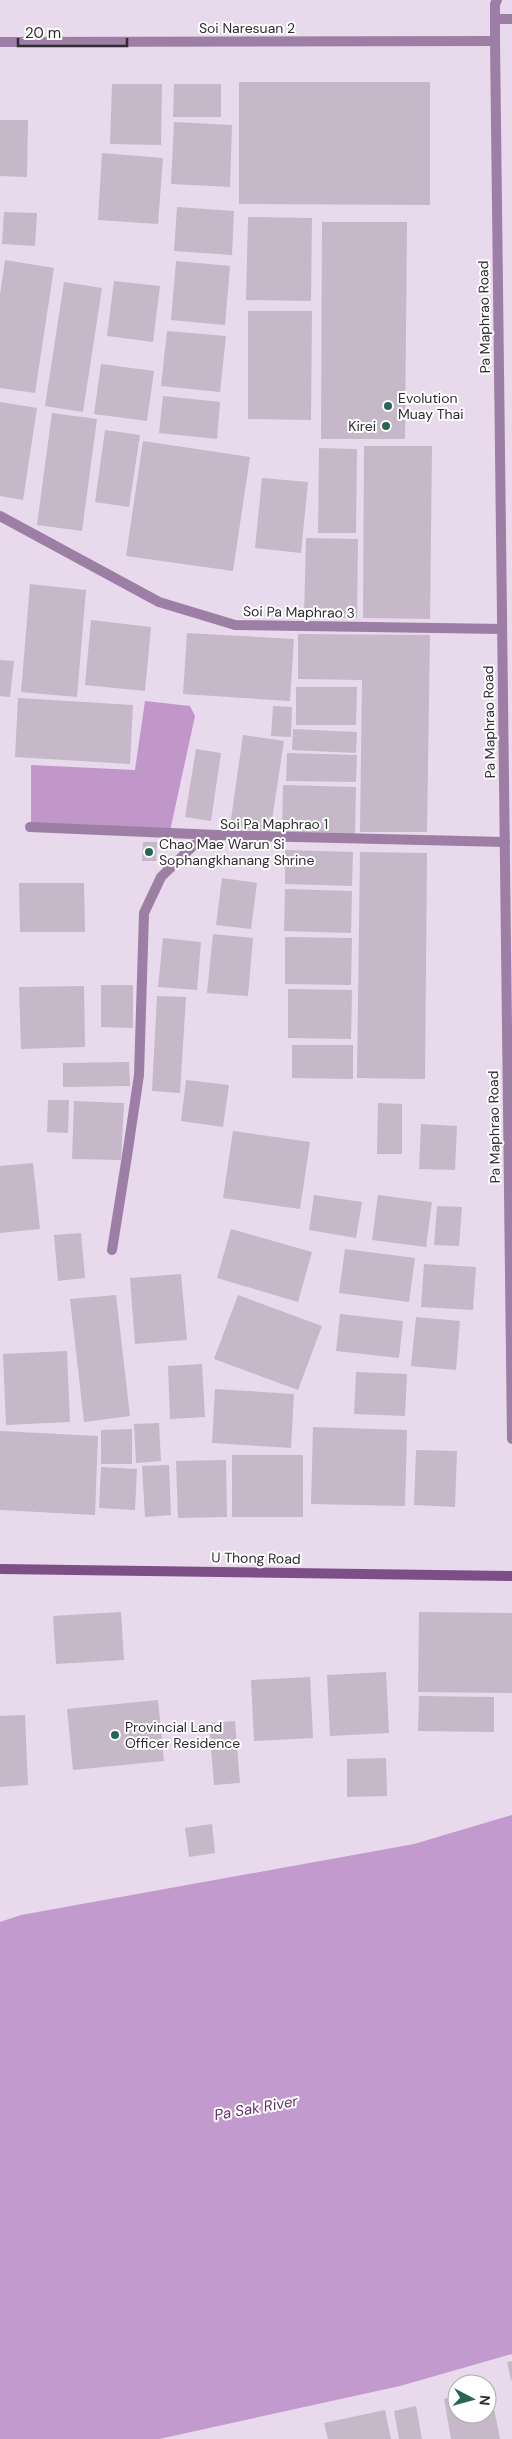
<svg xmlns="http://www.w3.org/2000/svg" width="512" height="2439" font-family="'DM Sans',sans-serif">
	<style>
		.forest { fill: #c197ca }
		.water { fill: #c39acd }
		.building { fill: #c6b7c9 }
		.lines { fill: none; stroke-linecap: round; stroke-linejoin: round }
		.service { stroke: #9d7ea4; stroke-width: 10 }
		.minor { stroke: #9d7ea4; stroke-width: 10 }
		.tertiary { stroke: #9d7ea4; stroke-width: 10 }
		.secondary { stroke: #7c5086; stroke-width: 10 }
		.poi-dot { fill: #276652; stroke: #fff; stroke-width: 2 }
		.labels { text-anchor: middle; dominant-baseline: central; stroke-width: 4; stroke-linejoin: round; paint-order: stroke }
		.street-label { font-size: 14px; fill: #312b32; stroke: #fff }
		.poi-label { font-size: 14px; fill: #312b32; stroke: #fff; text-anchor: start }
		.water-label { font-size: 15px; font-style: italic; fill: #622e6d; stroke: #fff }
	</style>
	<rect width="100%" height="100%" fill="#e9d9ec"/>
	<!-- forest -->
	<path class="forest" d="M 145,701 L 190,706 L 195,716 L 170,831 L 31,823 L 31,765 L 135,770 Z"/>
	<!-- water -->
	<path class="water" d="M 512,1815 L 512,2354 L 400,2386 L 159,2439 L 0,2439 L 0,1922 L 21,1915 L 414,1844 Z"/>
	<!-- building -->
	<path class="building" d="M 239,82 L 430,82 L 430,205 L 239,204 Z
		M 112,84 L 162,84 L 161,145 L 110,144 Z
		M 174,84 L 221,84 L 221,117 L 173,117 Z
		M 0,120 L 28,120 L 27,177 L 0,176 Z
		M 174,122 L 232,125 L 230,187 L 171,184 Z
		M 102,153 L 163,158 L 158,224 L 98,220 Z
		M 177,207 L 234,211 L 232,255 L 174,251 Z
		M 4,212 L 37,213 L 35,246 L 2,244 Z
		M 248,217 L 312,218 L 311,301 L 246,300 Z
		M 322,222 L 407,222 L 405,439 L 321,439 Z
		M 5,260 L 54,268 L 35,393 L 0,388 L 0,295 Z
		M 176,261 L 230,266 L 225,325 L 171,320 Z
		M 114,281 L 160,286 L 153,342 L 107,336 Z
		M 64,282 L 102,288 L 83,412 L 45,406 Z
		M 248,311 L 312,311 L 311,420 L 248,419 Z
		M 167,331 L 226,336 L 220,392 L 161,386 Z
		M 101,364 L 154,371 L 147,421 L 94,414 Z
		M 163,396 L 220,402 L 217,439 L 159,433 Z
		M 0,402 L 37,408 L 23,500 L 0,496 Z
		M 52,413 L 97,419 L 82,531 L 37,525 Z
		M 105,430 L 140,435 L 129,507 L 95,502 Z
		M 143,441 L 250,457 L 233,571 L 126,556 Z
		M 364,446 L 432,446 L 430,619 L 363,618 Z
		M 319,448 L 357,449 L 356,533 L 318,533 Z
		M 262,478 L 308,482 L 301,553 L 255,548 Z
		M 306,538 L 358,539 L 357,618 L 304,617 Z
		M 30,584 L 86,590 L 77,697 L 21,692 Z
		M 91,620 L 151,627 L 145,691 L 85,685 Z
		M 187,633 L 294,639 L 290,701 L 183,694 Z
		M 298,634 L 430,635 L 427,832 L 360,832 L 362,680 L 298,679 Z
		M 0,660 L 14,661 L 10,697 L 0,696 Z
		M 296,687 L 357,687 L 356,725 L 296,725 Z
		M 18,698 L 133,705 L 130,764 L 15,757 Z
		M 273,706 L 292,707 L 291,737 L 271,736 Z
		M 293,729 L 357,732 L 356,753 L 292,750 Z
		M 243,735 L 284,741 L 270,833 L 230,826 Z
		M 196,749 L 221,753 L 211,821 L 185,817 Z
		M 287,753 L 357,755 L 356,782 L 286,781 Z
		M 283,785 L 356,787 L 355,834 L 282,833 Z
		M 143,842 L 157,842 L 156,861 L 142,861 Z
		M 285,850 L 353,852 L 352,886 L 285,884 Z
		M 360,852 L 427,853 L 425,1079 L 357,1078 Z
		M 222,878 L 257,883 L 251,929 L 216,925 Z
		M 19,883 L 84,883 L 85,932 L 20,932 Z
		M 285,889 L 352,891 L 351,933 L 284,931 Z
		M 213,934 L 253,938 L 248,996 L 207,993 Z
		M 285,937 L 352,938 L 351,985 L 285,984 Z
		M 163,938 L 201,942 L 197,990 L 158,987 Z
		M 101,985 L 133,985 L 133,1028 L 101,1027 Z
		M 84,986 L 85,1047 L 21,1049 L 19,987 Z
		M 288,989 L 352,990 L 351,1039 L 288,1038 Z
		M 157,996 L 186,997 L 180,1093 L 152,1091 Z
		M 292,1045 L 353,1045 L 353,1079 L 292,1078 Z
		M 129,1062 L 130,1086 L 63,1087 L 63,1063 Z
		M 186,1080 L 229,1085 L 223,1127 L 181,1121 Z
		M 48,1100 L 69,1100 L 68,1133 L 47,1132 Z
		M 74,1101 L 124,1103 L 121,1160 L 72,1159 Z
		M 378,1103 L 402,1104 L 402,1154 L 377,1154 Z
		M 421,1124 L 457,1126 L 455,1170 L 419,1169 Z
		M 233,1131 L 310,1142 L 300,1209 L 223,1198 Z
		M 33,1163 L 40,1229 L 0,1233 L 0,1166 Z
		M 314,1195 L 362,1202 L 356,1238 L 309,1230 Z
		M 378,1195 L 432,1202 L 426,1247 L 372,1240 Z
		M 437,1206 L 462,1207 L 459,1246 L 434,1245 Z
		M 231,1229 L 312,1252 L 298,1302 L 217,1278 Z
		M 81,1233 L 85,1278 L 58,1281 L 54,1235 Z
		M 345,1249 L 415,1258 L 409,1302 L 339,1293 Z
		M 424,1264 L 476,1267 L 473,1310 L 421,1307 Z
		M 181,1274 L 187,1340 L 135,1344 L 130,1278 Z
		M 116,1295 L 130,1416 L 84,1422 L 70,1299 Z
		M 238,1295 L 322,1326 L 298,1390 L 214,1359 Z
		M 340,1314 L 403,1321 L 399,1358 L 336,1351 Z
		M 416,1317 L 460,1321 L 456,1370 L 411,1366 Z
		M 67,1351 L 70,1422 L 6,1425 L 3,1354 Z
		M 202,1364 L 205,1417 L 170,1419 L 168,1366 Z
		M 356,1372 L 407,1374 L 405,1416 L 354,1414 Z
		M 215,1389 L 294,1394 L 291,1448 L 212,1443 Z
		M 159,1423 L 161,1461 L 136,1463 L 134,1424 Z
		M 313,1427 L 407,1430 L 405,1506 L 311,1504 Z
		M 132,1429 L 132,1464 L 101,1464 L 101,1430 Z
		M 0,1431 L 98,1436 L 95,1515 L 0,1510 Z
		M 416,1450 L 457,1451 L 455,1507 L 414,1505 Z
		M 232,1455 L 303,1455 L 303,1517 L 232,1517 Z
		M 226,1460 L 227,1517 L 178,1518 L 176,1461 Z
		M 169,1465 L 171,1515 L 145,1517 L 142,1466 Z
		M 101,1467 L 137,1469 L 135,1510 L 99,1508 Z
		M 121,1612 L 124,1660 L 56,1664 L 53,1616 Z
		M 419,1612 L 512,1613 L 512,1693 L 418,1692 Z
		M 386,1672 L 389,1733 L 330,1736 L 327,1675 Z
		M 310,1677 L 313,1738 L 254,1741 L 251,1680 Z
		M 419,1696 L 494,1697 L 494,1732 L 418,1731 Z
		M 158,1700 L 164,1761 L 73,1770 L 67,1709 Z
		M 25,1715 L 28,1785 L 0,1787 L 0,1716 Z
		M 235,1721 L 240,1783 L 214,1785 L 209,1723 Z
		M 386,1758 L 387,1796 L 347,1797 L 347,1759 Z
		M 212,1824 L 215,1853 L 189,1857 L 185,1828 Z
		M 512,2361 L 512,2380 L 511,2380 L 507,2362 Z
		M 490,2389 L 500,2439 L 451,2439 L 444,2399 L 457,2396 L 457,2414 L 487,2414 L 487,2390 Z
		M 416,2406 L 422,2439 L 399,2439 L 394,2411 Z
		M 385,2410 L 391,2439 L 328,2439 L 324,2423 Z"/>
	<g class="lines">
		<!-- service -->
		<path class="service" d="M 495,19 L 512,19
			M 30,827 L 217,835
			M 112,1250 L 127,1156"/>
		<!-- minor -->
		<path class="minor" d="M 0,42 L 495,41
			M 0,516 L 159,602 L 235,625 L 502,629
			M 127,1156 L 139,1075 L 144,913 L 161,877 L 194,845 L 217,835 L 505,842"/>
		<!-- tertiary -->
		<path class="tertiary" d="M 497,0 L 495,4 L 495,41 L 512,1439"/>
		<!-- secondary -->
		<path class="secondary" d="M 0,1569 L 512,1576"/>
	</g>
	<!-- markers -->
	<g class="poi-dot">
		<circle cx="388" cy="406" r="5"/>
		<circle cx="386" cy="426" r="5"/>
		<circle cx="149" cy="852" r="5"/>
		<circle cx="115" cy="1735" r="5"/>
	</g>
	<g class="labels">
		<!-- street labels -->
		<g class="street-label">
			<text x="247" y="28">Soi Naresuan 2</text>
			<text transform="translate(484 317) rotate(-91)">Pa Maphrao Road</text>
			<text transform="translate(299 612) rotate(1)">Soi Pa Maphrao 3</text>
			<text transform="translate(489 722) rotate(-91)">Pa Maphrao Road</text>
			<text x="274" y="824">Soi Pa Maphrao 1</text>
			<text transform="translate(494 1127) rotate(-91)">Pa Maphrao Road</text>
			<text transform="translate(256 1558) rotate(1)">U Thong Road</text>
		</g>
		<!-- poi labels -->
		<g class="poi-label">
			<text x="398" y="398">Evolution<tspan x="398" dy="16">Muay Thai</tspan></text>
			<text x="376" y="426" text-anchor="end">Kirei</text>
			<text x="159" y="844">Chao Mae Warun Si<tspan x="159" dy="16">Sophangkhanang Shrine</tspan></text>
			<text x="125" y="1727">Provincial Land<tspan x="125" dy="16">Officer Residence</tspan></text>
		</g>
		<!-- water labels -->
		<g class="water-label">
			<text transform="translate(256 2108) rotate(-10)">Pa Sak River</text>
		</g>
	</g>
	<!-- north arrow -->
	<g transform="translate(472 2399) rotate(96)"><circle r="24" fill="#ffffff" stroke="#adaaad"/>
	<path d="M0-4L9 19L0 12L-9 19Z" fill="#276652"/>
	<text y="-8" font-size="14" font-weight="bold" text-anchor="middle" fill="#312b32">N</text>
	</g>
	<!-- scale -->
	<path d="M18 38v8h109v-8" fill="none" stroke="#312b32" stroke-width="2.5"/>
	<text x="25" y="38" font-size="15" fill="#312b32" stroke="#ffffff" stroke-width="4" paint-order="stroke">20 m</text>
</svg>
